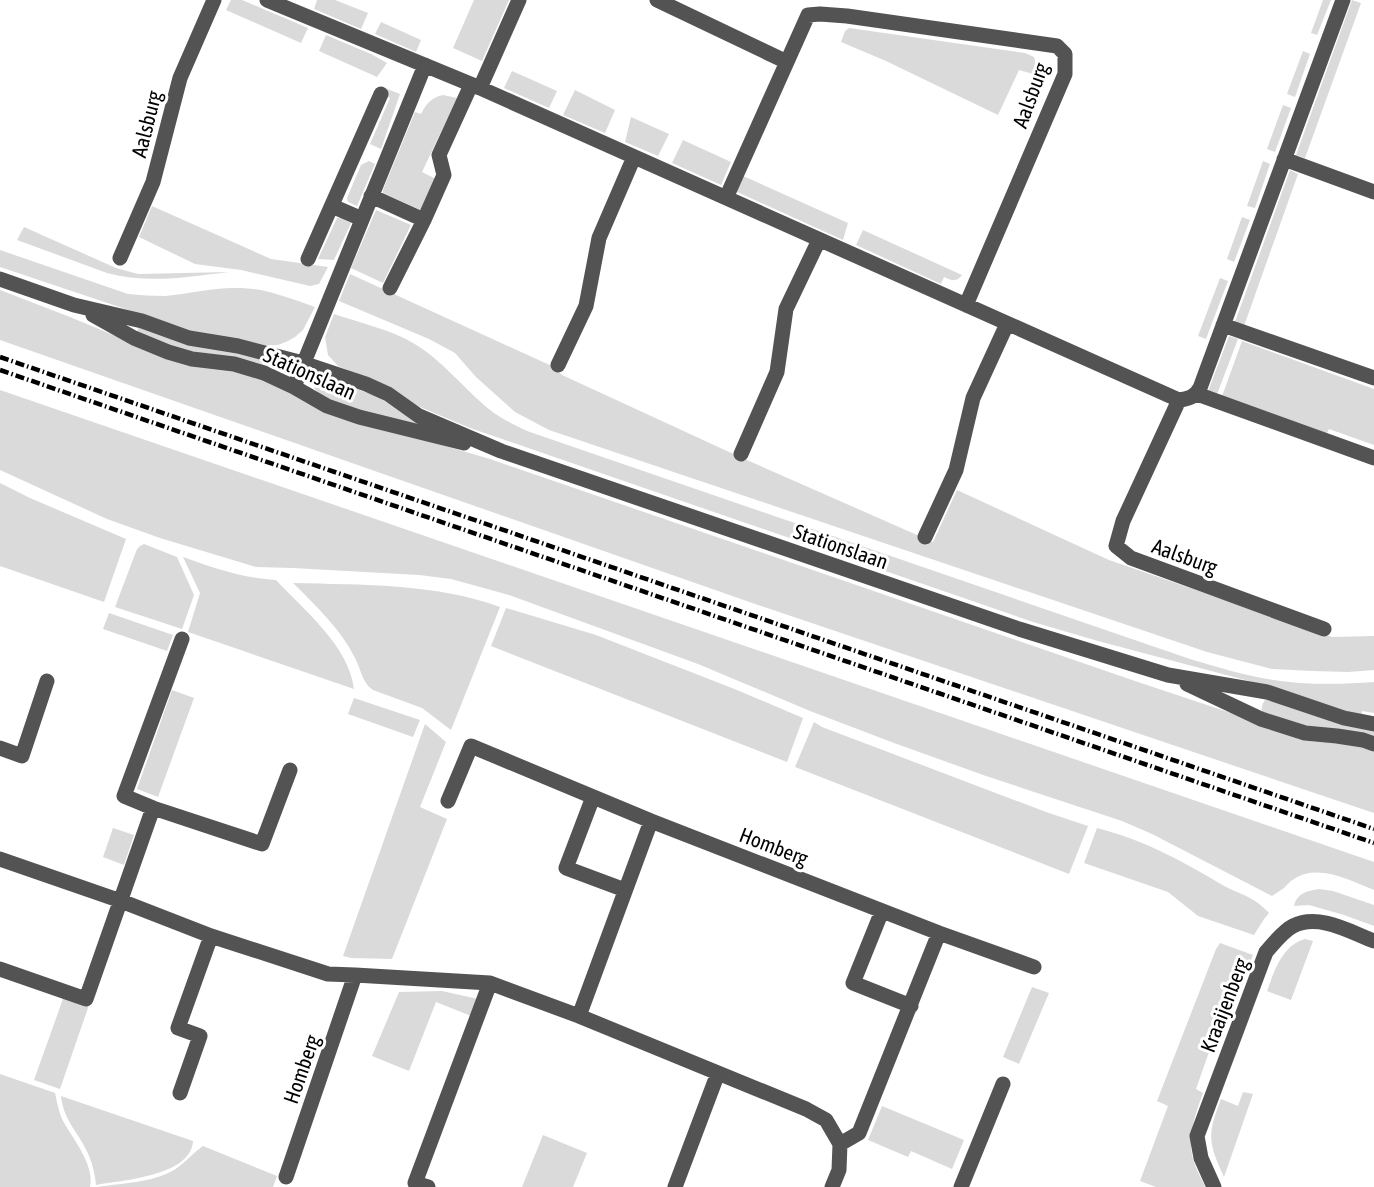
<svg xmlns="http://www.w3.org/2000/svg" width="1374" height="1187" font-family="'Asap Condensed',sans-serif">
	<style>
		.green { fill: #dadada }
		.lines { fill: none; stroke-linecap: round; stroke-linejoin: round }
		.minor { stroke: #535353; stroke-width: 15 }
		.rail { stroke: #000; stroke-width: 4.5; stroke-dasharray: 9 3 1.5 3; stroke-linecap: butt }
		.labels { text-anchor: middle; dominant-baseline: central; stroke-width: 6; stroke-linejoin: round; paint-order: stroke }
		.street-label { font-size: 21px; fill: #000; stroke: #fff }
	</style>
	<rect width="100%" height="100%" fill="#fff"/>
	<!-- green -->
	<path class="green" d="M 231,0 L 242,0 L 308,28 L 301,43 L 226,10 Z
		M 317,0 L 335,0 L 368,13 L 361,29 L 314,9 Z
		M 474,0 L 509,0 L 482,61 L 453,48 Z
		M 1323,0 L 1331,0 L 1317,35 L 1311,33 Z
		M 1352,0 L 1361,3 L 1305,158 L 1296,155 Z
		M 381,22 L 421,40 L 416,52 L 375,34 Z
		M 849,28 L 1025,53 L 1034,57 C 1036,63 1035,68 1033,74 L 1019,70 L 998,115 L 886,61 L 841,42 L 845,31 Z
		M 326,35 L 371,54 L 387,63 L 377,77 L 319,51 Z
		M 1303,51 L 1310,54 L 1295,97 L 1287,94 Z
		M 512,71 L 557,91 L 549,108 L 504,88 Z
		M 385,88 L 400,94 L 381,149 L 370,144 L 390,98 L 383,94 Z
		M 575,90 L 615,110 L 605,133 L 563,115 Z
		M 443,95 L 457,98 L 422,172 L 436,179 L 423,211 L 383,193 L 383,190 L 415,112 L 421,114 C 426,104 432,97 443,95 Z
		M 1283,105 L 1291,108 L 1275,152 L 1267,149 Z
		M 631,117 L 669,134 L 658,156 L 625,142 Z
		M 683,140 L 731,162 L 721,185 L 672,163 Z
		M 369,161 L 375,164 L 357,206 L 348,202 L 347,198 L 361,165 Z
		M 1263,161 L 1270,164 L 1255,208 L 1247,206 Z
		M 1290,170 L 1298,174 L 1244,326 L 1235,322 Z
		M 741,175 L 848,223 L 843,240 L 735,191 Z
		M 152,206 L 271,259 L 328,267 L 319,284 L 310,286 L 241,270 L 195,264 L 139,237 Z
		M 376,210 L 411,225 L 383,283 L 351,268 Z
		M 1242,217 L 1250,220 L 1234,262 L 1227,259 Z
		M 337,218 L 341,218 L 351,223 L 334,260 L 318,259 Z
		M 24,227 L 116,268 L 138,274 L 229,272 C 188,277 147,284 107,273 L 17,240 Z
		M 863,230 L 962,275 C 957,282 952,281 944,277 L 941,284 L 856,245 Z
		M 0,250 L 128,294 C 140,295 152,296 165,296 C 188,294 211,288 234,288 C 263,287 288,298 315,307 L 303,330 L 295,337 L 288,341 L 278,345 L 262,346 L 200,334 L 0,267 Z
		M 350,274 L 554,367 L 562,375 L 740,457 L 933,542 L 957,490 L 1109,560 L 1332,637 L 1374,636 L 1374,670 L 1348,672 L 1313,671 L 1272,669 L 1207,652 L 549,430 L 515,412 L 476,377 L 455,353 L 429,339 L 339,301 Z
		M 1220,278 L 1228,281 L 1206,339 L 1198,336 Z
		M 0,290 L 70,317 L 159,354 L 249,374 L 411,436 L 490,459 L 1135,681 L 1249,719 L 1374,750 L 1374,813 L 758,605 L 0,340 Z
		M 334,314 C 360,323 389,329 413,343 C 444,361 466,392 494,413 C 504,420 515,425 527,431 L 1193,660 C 1215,666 1236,673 1257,677 C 1295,685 1335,685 1374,682 L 1374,713 L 1362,711 L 1361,717 L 1264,685 L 1098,641 L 1033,622 L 470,428 L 413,404 L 374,381 L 338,366 L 328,355 L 325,337 Z
		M 139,326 L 218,348 L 270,360 L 268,368 L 168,346 L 137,332 Z
		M 1229,336 L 1238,339 L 1216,397 L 1207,394 Z
		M 1242,341 L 1374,389 L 1374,445 L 1329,429 L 1325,437 L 1221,399 Z
		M 318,376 L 377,396 L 402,413 L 433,429 C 408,423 327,408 314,388 Z
		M 0,390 L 1374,862 L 1374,890 C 1350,881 1319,863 1294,879 C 1290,881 1287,885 1284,888 C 1280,891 1276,893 1272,896 L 1152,834 L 1122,821 L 986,776 L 894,743 L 810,711 L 698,664 L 509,595 L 451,579 L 419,575 L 293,568 L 256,567 L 160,538 L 107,519 L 0,470 Z
		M 0,483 L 30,498 L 126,539 L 104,602 L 0,566 Z
		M 144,544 L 177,557 L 194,595 L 182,629 L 115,607 L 137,549 L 140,546 Z
		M 183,557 C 214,568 242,578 276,580 C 304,610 349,646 354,689 L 188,632 L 200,593 Z
		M 293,583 C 362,585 435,583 500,607 L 451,730 L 422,708 L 373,690 C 362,683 361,669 355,658 C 340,628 316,606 293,583 Z
		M 506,608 L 596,635 L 737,690 L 803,718 L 787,762 L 491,646 Z
		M 109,613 L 173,635 L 167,651 L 103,629 Z
		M 172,690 L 194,698 L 158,797 L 137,789 Z
		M 354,698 L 420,720 L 413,737 L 348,714 Z
		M 1266,699 L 1374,729 L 1374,739 L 1308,728 L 1262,712 C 1261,707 1263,702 1266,699 Z
		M 814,722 L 822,727 L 1046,812 L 1088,826 L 1069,874 L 795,767 Z
		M 425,724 L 446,742 L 420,807 L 447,819 L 392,959 L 351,958 L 343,956 Z
		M 113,828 L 134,835 L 124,865 L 103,857 Z
		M 1097,828 C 1147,841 1182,861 1226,887 C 1236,892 1246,895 1255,901 C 1260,904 1265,909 1269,913 L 1264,919 L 1254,935 L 1198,916 L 1168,892 L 1084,863 Z
		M 1319,889 L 1333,891 L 1374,905 L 1374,926 L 1344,915 L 1309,905 L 1294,906 C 1297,893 1307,891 1319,889 Z
		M 1305,939 L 1313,941 L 1291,1000 L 1267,991 C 1274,972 1282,945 1305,939 Z
		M 1220,943 L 1253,955 L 1239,994 L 1228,998 L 1196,1089 L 1203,1093 C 1196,1112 1188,1134 1192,1155 C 1194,1166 1201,1177 1205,1187 L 1156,1187 L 1140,1181 L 1168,1106 L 1157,1101 L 1216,949 Z
		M 1032,987 L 1049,993 L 1019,1064 L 1003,1057 Z
		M 442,991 L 478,999 L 471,1016 L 436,1002 L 409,1071 L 372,1056 L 399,992 Z
		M 64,996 L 89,1005 L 60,1089 L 34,1080 Z
		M 0,1074 L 55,1093 C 57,1102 59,1113 63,1121 C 73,1139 95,1165 90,1187 L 0,1187 Z
		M 1243,1092 L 1253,1094 L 1224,1177 C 1208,1142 1207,1135 1221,1099 L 1238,1106 Z
		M 61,1096 L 193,1141 C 191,1176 123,1180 96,1185 C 95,1175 93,1165 89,1156 C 80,1133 64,1123 61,1096 Z
		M 882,1106 L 964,1140 L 952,1169 L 911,1151 L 908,1157 L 868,1140 Z
		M 543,1135 L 587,1153 L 573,1187 L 522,1187 Z
		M 203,1146 L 277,1176 L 273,1187 L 97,1187 C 122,1183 152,1183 174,1170 C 185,1163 193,1153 203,1146 Z"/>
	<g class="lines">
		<!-- minor -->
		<path class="minor" d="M 267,0 L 480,88 L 1179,400 C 1188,399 1195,397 1200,388 L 1343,0
			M 657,0 L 787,62
			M 480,88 L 519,0
			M 1284,159 L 1374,192
			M 371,196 L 424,220
			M 726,198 L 808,15 L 820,14 L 847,16 L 1057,46 L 1065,54 L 1065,74 L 966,305
			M 332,206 L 362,219
			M 120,258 L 153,182 L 180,78 L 214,0
			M 308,259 L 381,94
			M 0,279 L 74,305 L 142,321 L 189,338 L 238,346 L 303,363 L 366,384 L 388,394 L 419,416 L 501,451 L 1019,629 L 1168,675 L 1267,692 L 1344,718 L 1374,724
			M 390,288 L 424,220 L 444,175 L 439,155 L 471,85
			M 93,315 L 134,338 L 168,352 L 192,359 L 234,364 L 264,373 L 294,387 L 327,406 L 359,417 L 464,443
			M 1223,325 L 1374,378
			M 558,365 L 586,306 L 599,238 L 634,157
			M 294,387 L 425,65
			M 1197,394 L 1374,458
			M 1179,400 L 1123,521 L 1116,546 L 1131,558 L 1324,629
			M 741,454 L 777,372 L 786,309 L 819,240
			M 925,537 L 956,470 L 973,398 L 1007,324
			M 1187,684 L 1261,719 L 1305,733 L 1337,736 L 1363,740 L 1374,744
			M 0,748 L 22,756 L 47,681
			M 593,797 L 566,868 L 625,890
			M 448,801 L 471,746 L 651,821 L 939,933 L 1034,967
			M 153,808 L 262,844 L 290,770
			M 0,859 L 121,901 L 211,936 L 328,974 L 355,975 L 490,983 L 579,1016 L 806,1109 L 826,1120 L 840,1144 L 839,1170 L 832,1187
			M 882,911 L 853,983 L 911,1006
			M 0,969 L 86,999 L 153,808 L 124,796 L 182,639
			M 579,1016 L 651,821
			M 180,1093 L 200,1036 L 178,1028 L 211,936
			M 840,1144 L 859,1133 L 939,933
			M 286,1177 L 355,975
			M 428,1187 L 415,1183 L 490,983
			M 675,1187 L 718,1073
			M 961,1187 L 1003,1084
			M 1214,1187 L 1201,1158 L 1197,1136 L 1266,952 C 1274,943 1283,931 1293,926 C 1319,913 1350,932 1374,941"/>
		<!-- rail -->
		<path class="rail" d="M 0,357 L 1374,829
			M 0,370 L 1374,843"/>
	</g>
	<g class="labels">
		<!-- street labels -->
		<g class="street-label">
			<text transform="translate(1030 95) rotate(-70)">Aalsburg</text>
			<text transform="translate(146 124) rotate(-76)">Aalsburg</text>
			<text transform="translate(310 373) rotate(24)">Stationslaan</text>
			<text transform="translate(841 546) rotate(19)">Stationslaan</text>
			<text transform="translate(1185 556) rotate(20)">Aalsburg</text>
			<text transform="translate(774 846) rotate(21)">Homberg</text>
			<text transform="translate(1224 1005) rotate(-69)">Kraaijenberg</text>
			<text transform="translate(301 1069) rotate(-71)">Homberg</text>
		</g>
	</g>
</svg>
